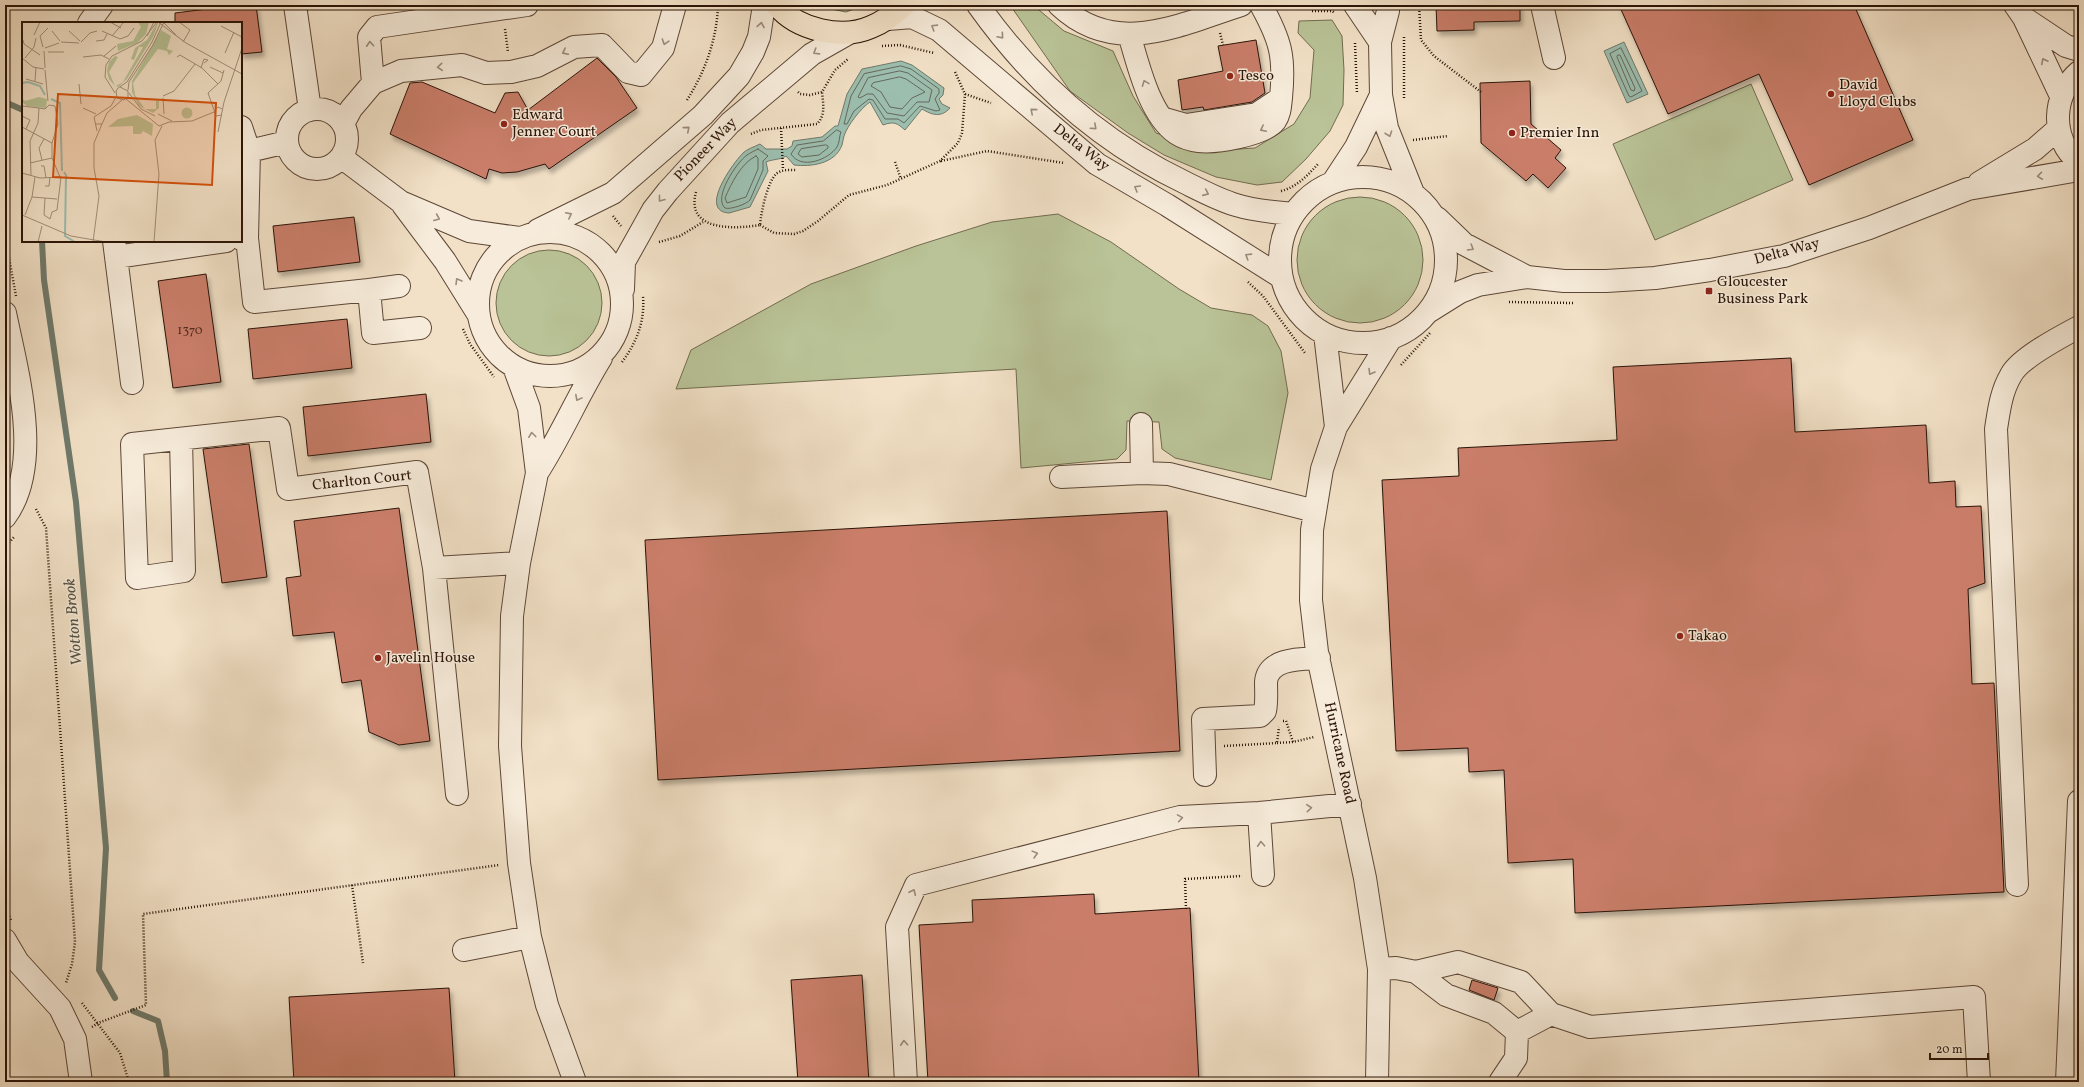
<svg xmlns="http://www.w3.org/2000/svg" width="2084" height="1087" font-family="Vollkorn,serif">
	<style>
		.green { fill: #b9c397; stroke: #726c4f }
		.water { fill: #9cbeaf; stroke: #6f7a6c }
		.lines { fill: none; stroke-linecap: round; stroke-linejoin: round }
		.shore { stroke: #64695b; stroke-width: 1 }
		.stream { stroke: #6f7a6c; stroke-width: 6 }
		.building { fill: #ca7e6b; stroke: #2b1407; filter: url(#shadow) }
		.minor-casing { stroke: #5d4737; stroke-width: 24 }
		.major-casing { stroke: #2b1407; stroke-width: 24 }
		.path { stroke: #2b1407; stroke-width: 2.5; stroke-dasharray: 1 2; stroke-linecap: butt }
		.minor { stroke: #f7ecdb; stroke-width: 22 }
		.major { stroke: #f2e1c7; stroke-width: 22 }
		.oneway { stroke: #9b8b7c }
		.poi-dot { fill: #8f2418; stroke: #f7ecdb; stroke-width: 1.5 }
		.labels { text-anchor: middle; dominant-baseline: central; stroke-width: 3; stroke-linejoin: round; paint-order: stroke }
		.number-label { font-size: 13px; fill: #532e20 }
		.poi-label { font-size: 15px; fill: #2b1407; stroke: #f7ecdb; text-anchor: start }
		.street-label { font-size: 15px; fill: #2b1407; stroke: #f7ecdb }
		.water-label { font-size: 16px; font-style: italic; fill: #535042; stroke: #f7ecdb }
		.inset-river { fill: none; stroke: #9cbeaf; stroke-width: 2 }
		.inset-road { fill: none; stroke: #a28f7a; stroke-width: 1 }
		.view { fill: #d5520c; fill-opacity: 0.15; stroke: #d5520c; stroke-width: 2 }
		.inset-edge { fill: none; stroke: #2b1407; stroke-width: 2 }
	</style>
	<defs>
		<filter id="shadow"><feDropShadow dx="2.5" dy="4.5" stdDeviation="2" flood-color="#0004"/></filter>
	</defs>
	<rect width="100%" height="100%" fill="#f2e1c7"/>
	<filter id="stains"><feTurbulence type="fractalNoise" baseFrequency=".005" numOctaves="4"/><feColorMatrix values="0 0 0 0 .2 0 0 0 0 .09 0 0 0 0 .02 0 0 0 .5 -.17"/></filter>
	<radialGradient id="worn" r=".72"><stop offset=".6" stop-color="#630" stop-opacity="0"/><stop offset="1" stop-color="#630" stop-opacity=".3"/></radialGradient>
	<!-- green -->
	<path class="green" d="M 811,5 L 865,5 L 846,12 Z
		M 1010,5 L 1033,5 L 1064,31 L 1113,51 L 1133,96 L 1156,133 L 1209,151 L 1255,148 L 1294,124 L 1310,98 L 1314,50 L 1298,33 L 1299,21 L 1332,20 L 1342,36 L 1344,70 L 1343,105 L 1330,131 L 1306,159 L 1282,182 L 1257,185 L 1216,177 L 1164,155 L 1128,133 L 1070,91 Z
		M 1751,84 L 1793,180 L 1655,240 L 1613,144 Z
		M 2079,94 L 2079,132 C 2074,120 2072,105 2079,94 Z
		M1297 260a63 63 0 1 1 126 0a63 63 0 1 1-126 0Z
		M 1058,214 L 1111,242 L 1179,289 L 1211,308 L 1252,315 L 1268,326 L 1281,351 L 1288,393 L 1271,480 L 1175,458 L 1162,449 L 1159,422 L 1127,421 L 1126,450 L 1117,459 L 1021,468 L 1016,369 L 676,389 L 691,350 L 811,284 L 916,246 L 992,222 Z
		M496 303a53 53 0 1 1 106 0a53 53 0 1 1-106 0Z"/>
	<!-- water -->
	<path class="water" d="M 1624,42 L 1648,94 L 1627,103 L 1604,51 Z
		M 901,61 L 912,65 L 944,88 L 943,95 L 939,99 L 942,104 L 950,108 C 941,118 932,115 922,109 L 905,130 C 897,123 894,121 883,125 L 870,102 C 861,108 847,126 844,136 C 843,139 843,142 842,145 C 835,164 811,167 794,165 L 786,156 C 780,160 773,159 766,162 L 768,171 L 750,207 L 729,213 C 698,211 733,163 743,153 C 747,149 754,147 760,144 L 766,149 L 787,149 L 792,146 L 793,141 L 822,137 L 835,126 L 838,126 L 847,94 L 862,69 Z"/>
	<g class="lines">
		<!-- shore -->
		<path class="shore" d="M 1621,48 L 1642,91 L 1631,97 L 1629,96 L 1610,54 Z
			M 1618,55 L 1620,55 L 1635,88 L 1634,91 L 1631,90 L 1617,57 Z
			M 901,66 L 911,69 L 939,89 L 939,93 L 935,99 L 940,110 L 936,111 L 920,106 L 904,123 L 898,119 L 885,119 L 873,100 L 869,99 L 854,111 L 847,124 L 844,124 L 851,96 L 864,74 Z
			M 900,71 L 908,73 L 932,90 L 929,102 L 917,102 L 904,116 L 887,113 L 873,94 L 867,94 L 860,98 L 858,97 L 868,78 Z
			M 900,77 L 906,79 L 925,92 L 912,98 L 902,109 L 890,107 L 881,92 L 871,86 L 873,83 Z
			M 837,130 L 841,132 C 839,136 840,142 837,147 C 828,160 801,170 791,154 L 797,145 L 823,141 Z
			M 826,145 L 828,146 L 828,148 L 819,155 L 802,157 L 798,154 L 801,149 Z
			M 758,149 L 768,156 L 763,161 L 763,170 L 750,200 C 747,204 730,210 725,208 C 713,198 736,163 747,155 C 750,153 754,151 758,149 Z
			M 756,156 L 758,158 L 758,169 L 746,197 L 727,203 L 725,198 C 731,184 741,163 756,156 Z"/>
		<!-- stream -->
		<path class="stream" d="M 5,102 L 23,110
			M 42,241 L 44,280 L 76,502 L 106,848 L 99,970 L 115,998
			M 133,1011 L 158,1021 L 165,1051 L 167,1082"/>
	</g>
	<!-- building -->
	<path class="building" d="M 239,5 L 256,5 L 262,52 L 241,54 L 241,23 L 175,23 L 175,13 Z
		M 1436,5 L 1520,5 L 1520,21 L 1474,22 L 1474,30 L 1437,31 Z
		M 1619,5 L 1854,5 L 1913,140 L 1809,185 L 1759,74 L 1668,114 Z
		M 1256,40 L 1265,93 L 1252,102 L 1204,110 L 1203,107 L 1182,110 L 1178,80 L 1223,71 L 1218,46 Z
		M 597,58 L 616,77 L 637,108 L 549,169 L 545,164 L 517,172 L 502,173 L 489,169 L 486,179 L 390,134 L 410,83 L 422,82 L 495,113 L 505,93 L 518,92 L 528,110 Z
		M 1530,81 L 1531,124 L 1561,150 L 1555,158 L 1566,168 L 1548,188 L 1533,174 L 1526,181 L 1481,143 L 1480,83 Z
		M 354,217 L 360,262 L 278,272 L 273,226 Z
		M 206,274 L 221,382 L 173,388 L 158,281 Z
		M 347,319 L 352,368 L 253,379 L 248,329 Z
		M 1791,358 L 1795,432 L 1926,425 L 1929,483 L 1955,481 L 1956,507 L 1981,506 L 1985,583 L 1968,589 L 1972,684 L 1994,683 L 2004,892 L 1575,913 L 1573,859 L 1508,863 L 1504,770 L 1469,772 L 1468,748 L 1396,751 L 1382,480 L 1459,476 L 1458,448 L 1617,440 L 1613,367 Z
		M 426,394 L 431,442 L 308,456 L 303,407 Z
		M 249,444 L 267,577 L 222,583 L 203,449 Z
		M 399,508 L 430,741 L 399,745 L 369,732 L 361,680 L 342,683 L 334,632 L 293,636 L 286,578 L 301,576 L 294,521 Z
		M 1167,511 L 1180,751 L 658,780 L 645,540 Z
		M 1094,894 L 1095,914 L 1190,908 L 1199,1082 L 928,1082 L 919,925 L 973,922 L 972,900 Z
		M 862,975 L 869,1082 L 798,1082 L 791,980 Z
		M 1472,980 L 1498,988 L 1494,1000 L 1469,990 Z
		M 449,988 L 455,1082 L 294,1082 L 289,997 Z"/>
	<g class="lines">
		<defs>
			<path id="minor" d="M 295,5 L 310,110
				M 978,5 C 1032,81 1102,143 1186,183 C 1202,191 1219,200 1236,205 C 1255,211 1274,212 1293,214
				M 1059,5 C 1115,58 1179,25 1241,5
				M 1355,5 L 1380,42
				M 1388,5 L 1388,11 L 1380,42 L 1381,95 L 1387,128 L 1413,193
				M 1542,5 L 1554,58
				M 2015,5 L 2024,18 L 2061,96
				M 2024,18 L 2066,46 L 2079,50
				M 888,19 L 912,17 L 939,30 L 1097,164 L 1167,205 L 1281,277
				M 89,23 L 102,5
				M 1129,34 C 1138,64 1149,114 1176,133 C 1182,137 1191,140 1199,141 C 1216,143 1264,135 1275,121 C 1280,114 1280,106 1281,98
				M 2079,72 C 2052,95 2050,139 2079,162
				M 373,83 L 369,37 L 377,27 L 527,5
				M287 139a30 30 0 1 1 60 0a30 30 0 1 1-60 0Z
				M 1165,119 L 1186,125 L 1257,114 L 1281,98 C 1285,57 1281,41 1261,5
				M 343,124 L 351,109 L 373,83 L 401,71 L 462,65 L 486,73 L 511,72 L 537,66 L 574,47 L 602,45 L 628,72 L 641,75 L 663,48 L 675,5
				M 241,127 L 249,151 L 247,238 L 241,239
				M 249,151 L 287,142
				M 341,157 L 401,202 L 469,231 L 519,238
				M1280 260a83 83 0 1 1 166 0a83 83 0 1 1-166 0Z
				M 1333,182 L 1356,147 L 1381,95
				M 1979,183 L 2035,149 L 2059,128
				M 403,205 L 445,261 L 478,314
				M 1437,218 L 1464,244 L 1527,277
				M 538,230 L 613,193 L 703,115 L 739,76 L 753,52 L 759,37 L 764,5
				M478 304a72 72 0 1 1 144 0a72 72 0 1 1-144 0Z
				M 247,238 L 254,302 L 369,290 L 373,333 L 420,328
				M 114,241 L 132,383
				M 116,257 L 226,241
				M 623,289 L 624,262 L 653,210 L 668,191 L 730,123 L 812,54 L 849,33
				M 369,290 L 399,286
				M 1428,312 L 1460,292 L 1478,285 L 1527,277 L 1564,281 L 1606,281 L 1655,278 L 1710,270 L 1784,256 L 1869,228 L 1968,189 L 2079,170
				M 5,313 C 17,372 44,464 5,517
				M 1325,334 L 1336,427
				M 514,367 L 529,408 L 537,473 L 519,563 L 512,616 L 510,746 L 519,863 L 530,937 L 547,1005 L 575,1082
				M 1141,424 L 1142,473
				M 181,439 L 184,571 L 137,578 L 132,444 L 279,428 L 288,489 L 417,472 L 434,568 L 457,794
				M 537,473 C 561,436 578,395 601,358
				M 1061,477 L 1142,473 L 1169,474 L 1315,511
				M 434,568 L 519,563
				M 1205,775 L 1203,719 L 1260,716 L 1265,711 C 1267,701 1266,692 1266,682 C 1268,658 1301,659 1319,658
				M 1259,813 L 1263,875
				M 2017,885 L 1996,429 C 1999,410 2001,392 2011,375 C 2020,358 2062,336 2079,327
				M 5,940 L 18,962 L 60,1008 L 75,1039 L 81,1082
				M 464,950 L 530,937
				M 1379,969 L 1396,968 L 1416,972 L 1458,962 L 1521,982 L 1551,1014 L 1590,1027 L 1974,997 L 1979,1082
				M 1416,972 L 1446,995 L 1494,1013 L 1517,1032 L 1516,1058 L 1500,1082
				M 1517,1032 L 1551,1014
				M 906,1082 L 897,927 L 916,885 L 1180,817 L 1259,813 L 1350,804
				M 1377,1082 L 1379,969 L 1365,878 L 1317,652 L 1311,600 L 1312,530 L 1322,469 L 1336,427 L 1391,338
				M 2067,1082 L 2079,801"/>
			<path id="major" d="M 777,5 C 797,30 842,40 871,27 C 884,22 894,14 904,5"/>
		</defs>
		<!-- minor casing -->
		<use href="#minor" class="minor-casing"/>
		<!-- major casing -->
		<use href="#major" class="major-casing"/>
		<!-- path -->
		<path class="path" d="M 1419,5 L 1421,40 L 1434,56 L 1481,92
			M 1312,11 L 1332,11 L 1335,13
			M 505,29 L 508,52
			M 1220,33 L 1223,45
			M 1404,37 L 1404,100
			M 1355,43 L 1357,94
			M 882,46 L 900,45 L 934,53
			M 798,92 L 800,94 L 810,95 L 822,92 L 835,70 L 848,59
			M 965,94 L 991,103
			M 687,100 C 705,72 717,39 718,5
			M 781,128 L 783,170
			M 751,134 L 761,130 L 817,124 C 826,115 823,103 822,92
			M 1413,140 L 1448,136
			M 941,161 L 987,151 L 1064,163
			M 895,162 L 901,179
			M 1281,191 C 1297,187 1308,175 1318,164
			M 696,192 C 685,232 736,229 760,225 C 761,213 767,183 776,174 C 782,169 790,170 797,170
			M 613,216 L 621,226
			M 760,225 L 774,233 L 794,234 L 803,231 L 818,221 L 849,195 L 887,185 L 940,161 L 958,143 L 962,133 L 965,94 L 955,72
			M 5,236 L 16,296
			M 659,242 L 680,236 L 703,222
			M 1248,282 L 1263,296 L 1305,353
			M 1509,302 L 1574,303
			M 463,329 L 470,344 L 494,377
			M 622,362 C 637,342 645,321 643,296
			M 1401,365 L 1430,333
			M 36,509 L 46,528 L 75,942 L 72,964 L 66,983
			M 5,547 L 14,537
			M 1283,721 L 1286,721 L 1293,742 L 1314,737
			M 1277,743 L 1293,742
			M 1224,746 L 1277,743 L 1279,727
			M 352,885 L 363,963
			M 5,905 L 11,920
			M 1186,909 L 1185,879 L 1242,876
			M 82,1003 L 120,1053 L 129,1082
			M 92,1027 L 98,1023 L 146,1005 L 143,914 L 499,865"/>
		<!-- minor -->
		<use href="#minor" class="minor"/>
		<!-- major -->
		<use href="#major" class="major"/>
	</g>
	<!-- one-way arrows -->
	<defs><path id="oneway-chevron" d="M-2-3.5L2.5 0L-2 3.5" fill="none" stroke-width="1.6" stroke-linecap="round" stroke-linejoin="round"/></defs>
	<g class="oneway">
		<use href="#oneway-chevron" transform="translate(761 25) rotate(-80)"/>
		<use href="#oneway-chevron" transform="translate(934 27) rotate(-148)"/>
		<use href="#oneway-chevron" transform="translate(1001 36) rotate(49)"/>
		<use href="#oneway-chevron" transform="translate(665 42) rotate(108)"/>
		<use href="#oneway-chevron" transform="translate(370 44) rotate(-94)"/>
		<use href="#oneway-chevron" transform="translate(565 52) rotate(153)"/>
		<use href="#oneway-chevron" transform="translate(816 52) rotate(148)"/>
		<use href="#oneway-chevron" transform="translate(2044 61) rotate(-117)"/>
		<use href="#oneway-chevron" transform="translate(440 67) rotate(175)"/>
		<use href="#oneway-chevron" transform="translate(1145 83) rotate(-111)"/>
		<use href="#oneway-chevron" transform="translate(1033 111) rotate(-139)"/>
		<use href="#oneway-chevron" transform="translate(1094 127) rotate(42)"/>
		<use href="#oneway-chevron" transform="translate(687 129) rotate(-41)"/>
		<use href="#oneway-chevron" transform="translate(1263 129) rotate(153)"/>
		<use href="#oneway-chevron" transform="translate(1389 134) rotate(71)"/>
		<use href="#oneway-chevron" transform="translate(2040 176) rotate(172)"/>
		<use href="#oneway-chevron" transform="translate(1137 188) rotate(-150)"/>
		<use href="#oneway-chevron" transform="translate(1206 193) rotate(24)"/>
		<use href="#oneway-chevron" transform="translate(661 199) rotate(128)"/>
		<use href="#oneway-chevron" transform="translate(569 215) rotate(-27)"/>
		<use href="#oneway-chevron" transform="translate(437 218) rotate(23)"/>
		<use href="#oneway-chevron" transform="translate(1471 248) rotate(31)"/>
		<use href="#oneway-chevron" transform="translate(1248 256) rotate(-148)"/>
		<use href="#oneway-chevron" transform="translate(458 281) rotate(-121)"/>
		<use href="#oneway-chevron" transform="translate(1371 372) rotate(121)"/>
		<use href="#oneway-chevron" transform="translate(578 398) rotate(118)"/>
		<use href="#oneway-chevron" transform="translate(532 435) rotate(-97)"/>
		<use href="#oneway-chevron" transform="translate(1309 808) rotate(-5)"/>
		<use href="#oneway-chevron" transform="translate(1180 818) rotate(-9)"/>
		<use href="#oneway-chevron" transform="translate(1261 844) rotate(-93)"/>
		<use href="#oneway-chevron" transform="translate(1035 854) rotate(-15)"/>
		<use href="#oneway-chevron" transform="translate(913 892) rotate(-65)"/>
		<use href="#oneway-chevron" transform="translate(904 1043) rotate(-93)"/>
	</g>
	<!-- markers -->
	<g class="poi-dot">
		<circle cx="1230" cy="76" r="4"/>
		<circle cx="1831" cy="94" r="4"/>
		<circle cx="504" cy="124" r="4"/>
		<circle cx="1512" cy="133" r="4"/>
		<rect x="1705" y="287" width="8" height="8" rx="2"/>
		<circle cx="1680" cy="636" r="4"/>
		<circle cx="378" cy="658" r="4"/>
	</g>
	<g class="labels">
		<!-- number labels -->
		<g class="number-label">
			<text x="190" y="331">1370</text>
		</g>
		<!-- poi labels -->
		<g class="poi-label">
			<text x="1238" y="76">Tesco</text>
			<text x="1839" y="85">David<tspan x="1839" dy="17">Lloyd Clubs</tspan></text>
			<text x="512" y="115">Edward<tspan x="512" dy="17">Jenner Court</tspan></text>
			<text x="1520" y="133">Premier Inn</text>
			<text x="1717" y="282">Gloucester<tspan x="1717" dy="17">Business Park</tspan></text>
			<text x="1688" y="636">Takao</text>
			<text x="386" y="658">Javelin House</text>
		</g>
		<!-- street labels -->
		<g class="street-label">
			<text transform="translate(1081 148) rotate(38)">Delta Way</text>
			<text transform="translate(706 150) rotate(-46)">Pioneer Way</text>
			<text transform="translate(1787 252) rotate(-15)">Delta Way</text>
			<text transform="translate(362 481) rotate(-6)">Charlton Court</text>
			<text transform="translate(1339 753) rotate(78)">Hurricane Road</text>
		</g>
		<!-- water labels -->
		<g class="water-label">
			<text transform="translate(74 622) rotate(-95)">Wotton Brook</text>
		</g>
	</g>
	<!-- overview -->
	<g transform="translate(22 22)">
		<rect width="220" height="220" fill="#f2e1c7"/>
		<path d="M 116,0 L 127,0 L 124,12 L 115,21 L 96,29 L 95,22 L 111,19 L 119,5 ZM 135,1 L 136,1 L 131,15 L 105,57 L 96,65 L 94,64 L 101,60 L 121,25 L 117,25 L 112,38 L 109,37 L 113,26 L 125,18 ZM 139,8 L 149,14 L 145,27 L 151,29 L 147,33 L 145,29 L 136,27 L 111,61 L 113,73 L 123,87 L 134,87 L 134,79 L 137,79 L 137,86 L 131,91 L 117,84 L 110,70 L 110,59 ZM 93,34 L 96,35 L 87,50 L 93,64 L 87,57 L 85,49 L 87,40 ZM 17,75 L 25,77 L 24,86 L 5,84 L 0,80 L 0,76 L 3,79 ZM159.5 91a5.5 5.5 0 1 1 11 0a5.5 5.5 0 1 1-11 0ZM 115,93 L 131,102 L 130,114 L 121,109 L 119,112 L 111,112 L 111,104 L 86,105 L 96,97 Z" fill="#b9c397"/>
		<path class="inset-river" d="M 0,61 L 6,60 L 18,64 L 23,73M 29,77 L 38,81 L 40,149M 42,150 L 44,153 L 43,214 L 53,220"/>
		<path class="inset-road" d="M 88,0 L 99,6M 136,0 L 164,21 L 220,52M 157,0 L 168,8 L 161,20M 142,1 L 154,13M 199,4 L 220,15M 30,9 L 38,19M 47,9 L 58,19M 80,9 L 98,17 L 106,14 L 112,6M 12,13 L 18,0M 90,14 L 102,0M 125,14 L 132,0M 1,18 L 2,22 L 18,33M 74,19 L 82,18 L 85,12M 39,20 L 57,21M 59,20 L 68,11 L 75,9M 21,25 L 18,14 L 26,6M 23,26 L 37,21M 22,29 L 23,46M 26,30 L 42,30M 203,31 L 212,10M 82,34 L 94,24M 61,35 L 79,33 L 87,37M 155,35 L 158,33 L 180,46 L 196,62M 0,36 L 11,45 L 22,47M 3,36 L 12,25 L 14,16M 188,45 L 201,51M 179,46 L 182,37 L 186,38 L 182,41M 23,48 L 26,79M 4,57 L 21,62M 13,59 L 14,45M 57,62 L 59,82M 98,65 L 106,69 L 106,75 L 102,78 L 95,76 L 94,69 L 96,66 L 105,60 L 130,20 L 139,0M 106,68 L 107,60 L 131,23 L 142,0M 93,71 L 83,55 L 84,43 L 90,34 L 120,19 L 135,0M 107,71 L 119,87 L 133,94M 141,74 L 152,69 L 173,42M 141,76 L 142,92M 104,77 L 137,104 L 147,100 L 170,99 L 192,90M 0,84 L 17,86M 61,86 L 74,92M 192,88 L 186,71 L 199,59 L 202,48M 136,92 L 150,99M 200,93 L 194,94 L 192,89 L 196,85 L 200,87M 0,94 L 8,98 L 4,107M 73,102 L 80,102 L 85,91 L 100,78M 0,105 L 30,121 L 30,136 L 38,155M 75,109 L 72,95 L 89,84 L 94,75M 196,110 L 202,80 L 220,26M 20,138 L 17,126 L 22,117M 8,141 L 30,136M 19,144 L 22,144 L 24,156M 0,151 L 18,156 L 39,155 L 35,188 L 30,190 L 28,197 L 22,193 L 23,176M 9,153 L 8,119 L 16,101 L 17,86 L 23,87 L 27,83 L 33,84 L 36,102 L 30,121M 23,164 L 27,164 L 28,155M 10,175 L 35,177M 0,193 L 49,214 L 84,220M 3,193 L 10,175 L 13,155M 16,220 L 20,204M 71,220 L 77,174 L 72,146 L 72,121 L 80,102M 132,220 L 137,152 L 133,118 L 140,104"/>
		<path class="view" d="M 36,72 L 194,81 L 190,163 L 31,155 Z"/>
		<rect width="220" height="220" class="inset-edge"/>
	</g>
	<!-- margin -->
	<rect width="2084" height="1087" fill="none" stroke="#f2e1c7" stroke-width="20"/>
	<rect x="6" y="6" width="2072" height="1075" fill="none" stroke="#2b1407" stroke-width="2"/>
	<rect x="10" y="10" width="2064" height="1067" fill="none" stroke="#2b1407"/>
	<!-- scale -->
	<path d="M1930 1053v6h58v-6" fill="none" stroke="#2b1407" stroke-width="2"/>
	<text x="1936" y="1053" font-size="12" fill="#2b1407" stroke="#f7ecdb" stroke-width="3" paint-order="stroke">20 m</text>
	<rect width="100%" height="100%" filter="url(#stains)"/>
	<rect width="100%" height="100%" fill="url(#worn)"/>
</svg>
